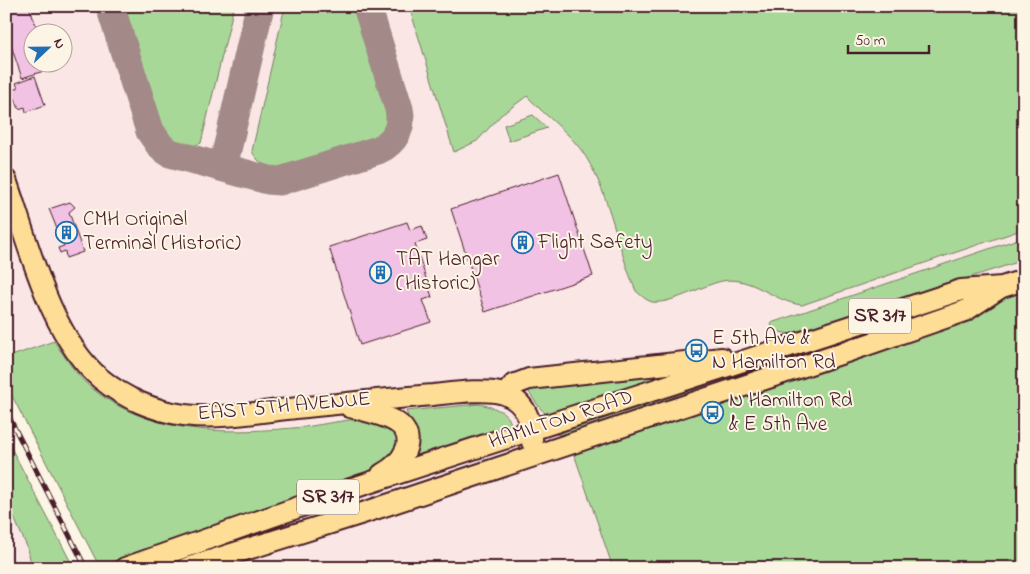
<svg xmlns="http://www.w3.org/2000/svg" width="1030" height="574" font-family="'Indie Flower',sans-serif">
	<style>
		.built { fill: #f9e6e5; fill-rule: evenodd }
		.green { fill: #a8d898; stroke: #797c62 }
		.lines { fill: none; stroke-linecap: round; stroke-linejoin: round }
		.taxiway { stroke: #a38a88; stroke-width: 29 }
		.building { fill: #f1c2e4; stroke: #4a1f2b }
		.major-casing { stroke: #4a1f2b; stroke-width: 24 }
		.major { stroke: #fede96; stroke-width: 20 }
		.rail-casing { stroke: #4a1f2b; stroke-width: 5 }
		.rail { stroke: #fcf5e5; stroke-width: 3; stroke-dasharray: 9; stroke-linecap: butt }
		.labels { text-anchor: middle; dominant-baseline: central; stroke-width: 4; stroke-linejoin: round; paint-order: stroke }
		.shield { fill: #fcf5e5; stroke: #7f5f63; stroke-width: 1 }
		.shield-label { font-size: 20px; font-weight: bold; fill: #4a1f2b }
		.poi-label { font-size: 21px; fill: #4a1f2b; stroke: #fcf5e5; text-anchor: start }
		.street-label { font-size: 21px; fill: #4a1f2b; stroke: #fcf5e5 }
	</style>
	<rect width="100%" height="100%" fill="#fcf5e5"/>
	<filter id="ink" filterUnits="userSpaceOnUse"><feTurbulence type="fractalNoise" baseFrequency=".02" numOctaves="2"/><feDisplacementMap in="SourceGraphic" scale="10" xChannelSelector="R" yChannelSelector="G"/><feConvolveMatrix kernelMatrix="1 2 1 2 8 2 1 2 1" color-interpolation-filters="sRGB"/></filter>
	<g filter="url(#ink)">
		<!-- built -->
		<path class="built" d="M 6,6 L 1024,6 L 1024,280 L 814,338 L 823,360 L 571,445 L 613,568 L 227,568 L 215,530 L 302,495 L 382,467 L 376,420 L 243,431 L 194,430 L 165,425 L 141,417 L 114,404 L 88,385 L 70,365 L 54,341 L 6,358 ZM 32,32 L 62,32 L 62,62 L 32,62 Z
			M 6,500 L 29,549 L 31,564 L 28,568 L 6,568 Z"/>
		<!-- green -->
		<path class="green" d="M 120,6 L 234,6 L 201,143 C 187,150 173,147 163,135 Z
			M 285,6 L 355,6 L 390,114 C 391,123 390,130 382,136 L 280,168 C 267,167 258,164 252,151 Z
			M 409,6 L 1024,6 L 1024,229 L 802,305 C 773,302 752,275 722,281 C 703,285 670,305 652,302 C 645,300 641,295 636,291 C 617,248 611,198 586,157 C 571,133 546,117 527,96 L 501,115 L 477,141 L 454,152 Z
			M 533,115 L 547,128 L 509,141 L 504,125 Z
			M 1024,237 L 1024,260 L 791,334 L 773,331 L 771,323 Z
			M 1024,280 L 1024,568 L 613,568 L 571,445 Z
			M 54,341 C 64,356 75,373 89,386 C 150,437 229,434 304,427 C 322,425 359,416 376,420 C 382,422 390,429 395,432 L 399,447 L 382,467 L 302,495 L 215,530 L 107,563 L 109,568 L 100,568 L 6,384 L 6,358 Z
			M 742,371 L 739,378 L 566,435 L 555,434 L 555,430 Z
			M 674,372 L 676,375 L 551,417 C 539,411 534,398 525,387 Z
			M 479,404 C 492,407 511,411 511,427 L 410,465 L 412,427 L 406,411 Z
			M 6,438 L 74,568 L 28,568 L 31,564 L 28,549 L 6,500 Z"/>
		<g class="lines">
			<!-- taxiway -->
			<path class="taxiway" d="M 110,6 L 150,131 L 161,147 L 170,153 L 268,180 L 280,181 L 378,150 C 395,142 403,127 399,109 L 367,6
				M 223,167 L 260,6"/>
		</g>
		<!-- building -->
		<path class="building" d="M 6,6 L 29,6 L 38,32 L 32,32 L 32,62 L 48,62 L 50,69 L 22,78 L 6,31 Z
			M 35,76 L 45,105 L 26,112 L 25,107 L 19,109 L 12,90 L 18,88 L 16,83 Z
			M 559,173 L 593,276 L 485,312 L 451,209 Z
			M 70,202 L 75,207 L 69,212 L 83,252 L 66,258 L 65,251 L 60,253 L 58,248 L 64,246 L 49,209 Z
			M 407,222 L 410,230 L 422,226 L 427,240 L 415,244 L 432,297 L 423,300 L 431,322 L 360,345 L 329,247 Z"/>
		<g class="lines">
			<defs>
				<path id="major" d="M 6,180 C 28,242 50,337 101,379 C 124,398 154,411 184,415 C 215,419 247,414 278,410 C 329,405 381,399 433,395 C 452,393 486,388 504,394 C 525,401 533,422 532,442
					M 506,394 L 513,385 L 529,379 L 722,358
					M 350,407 C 365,411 382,414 396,422 C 421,438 401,464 382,474
					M 125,568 L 356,487 L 891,313 L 961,290 L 1002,287 L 1024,280
					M 187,568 L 363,513 L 849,351 L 965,311 L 1000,288"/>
			</defs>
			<!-- major casing -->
			<use href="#major" class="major-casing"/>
			<!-- major -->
			<use href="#major" class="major"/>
			<defs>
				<path id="rail" d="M 6,411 L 86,568"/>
			</defs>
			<!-- rail casing -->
			<use href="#rail" class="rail-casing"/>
			<!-- rail -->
			<use href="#rail" class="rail"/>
		</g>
	</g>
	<!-- icons -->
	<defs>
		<symbol id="building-ring" viewBox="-11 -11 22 22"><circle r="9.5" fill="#fcf5e5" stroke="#1f6fb2" stroke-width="1.5"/><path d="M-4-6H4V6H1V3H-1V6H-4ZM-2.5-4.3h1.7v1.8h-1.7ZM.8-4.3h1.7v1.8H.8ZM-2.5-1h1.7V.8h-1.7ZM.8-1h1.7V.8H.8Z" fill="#1f6fb2"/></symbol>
		<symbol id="bus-ring" viewBox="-11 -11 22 22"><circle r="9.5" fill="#fcf5e5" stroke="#1f6fb2" stroke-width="1.5"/><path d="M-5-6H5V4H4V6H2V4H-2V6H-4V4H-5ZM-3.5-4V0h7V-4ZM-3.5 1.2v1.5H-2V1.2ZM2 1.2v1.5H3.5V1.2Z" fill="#1f6fb2"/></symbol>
	</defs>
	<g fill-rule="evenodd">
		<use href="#building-ring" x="54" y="220" width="25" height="25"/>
		<use href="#building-ring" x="510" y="230" width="25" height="25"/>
		<use href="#building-ring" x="368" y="260" width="25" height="25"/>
		<use href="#bus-ring" x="684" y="338" width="25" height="25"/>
		<use href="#bus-ring" x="700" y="400" width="25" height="25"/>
	</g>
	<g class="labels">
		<!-- shield labels -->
		<g class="shield">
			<rect x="849" y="298.5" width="62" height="35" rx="4"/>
			<rect x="297" y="479.5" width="62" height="35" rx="4"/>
		</g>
		<g class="shield-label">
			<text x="880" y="316">SR 317</text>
			<text x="328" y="497">SR 317</text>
		</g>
		<!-- poi labels -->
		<g class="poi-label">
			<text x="83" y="220">CMH Original<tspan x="83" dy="24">Terminal (Historic)</tspan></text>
			<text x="538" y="243">Flight Safety</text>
			<text x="396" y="260">TAT Hangar<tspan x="396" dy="24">(Historic)</tspan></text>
			<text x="712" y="339">E 5th Ave &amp;<tspan x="712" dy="24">N Hamilton Rd</tspan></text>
			<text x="729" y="401">N Hamilton Rd<tspan x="729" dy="24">&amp; E 5th Ave</tspan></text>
		</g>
		<!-- street labels -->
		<g class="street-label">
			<text transform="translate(284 407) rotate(-5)">EAST 5TH AVENUE</text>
			<text transform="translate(561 420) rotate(-18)">HAMILTON ROAD</text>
		</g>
	</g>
	<!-- margin -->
	<rect width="1030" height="574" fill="none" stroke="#fcf5e5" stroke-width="25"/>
	<rect x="12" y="12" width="1005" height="549" fill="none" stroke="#4a1f2b" stroke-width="2" filter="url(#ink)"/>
	<!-- north arrow -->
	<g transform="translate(48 48) rotate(68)"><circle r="24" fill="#fcf5e5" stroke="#b59f9b"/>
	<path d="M0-4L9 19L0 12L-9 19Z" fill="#1f6fb2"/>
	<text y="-8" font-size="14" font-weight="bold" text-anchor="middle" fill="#4a1f2b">N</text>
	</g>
	<!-- scale -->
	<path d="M848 45v8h81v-8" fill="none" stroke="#4a1f2b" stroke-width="2.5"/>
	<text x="855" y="45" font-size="15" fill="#4a1f2b" stroke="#fcf5e5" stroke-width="4" paint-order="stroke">50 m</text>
</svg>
